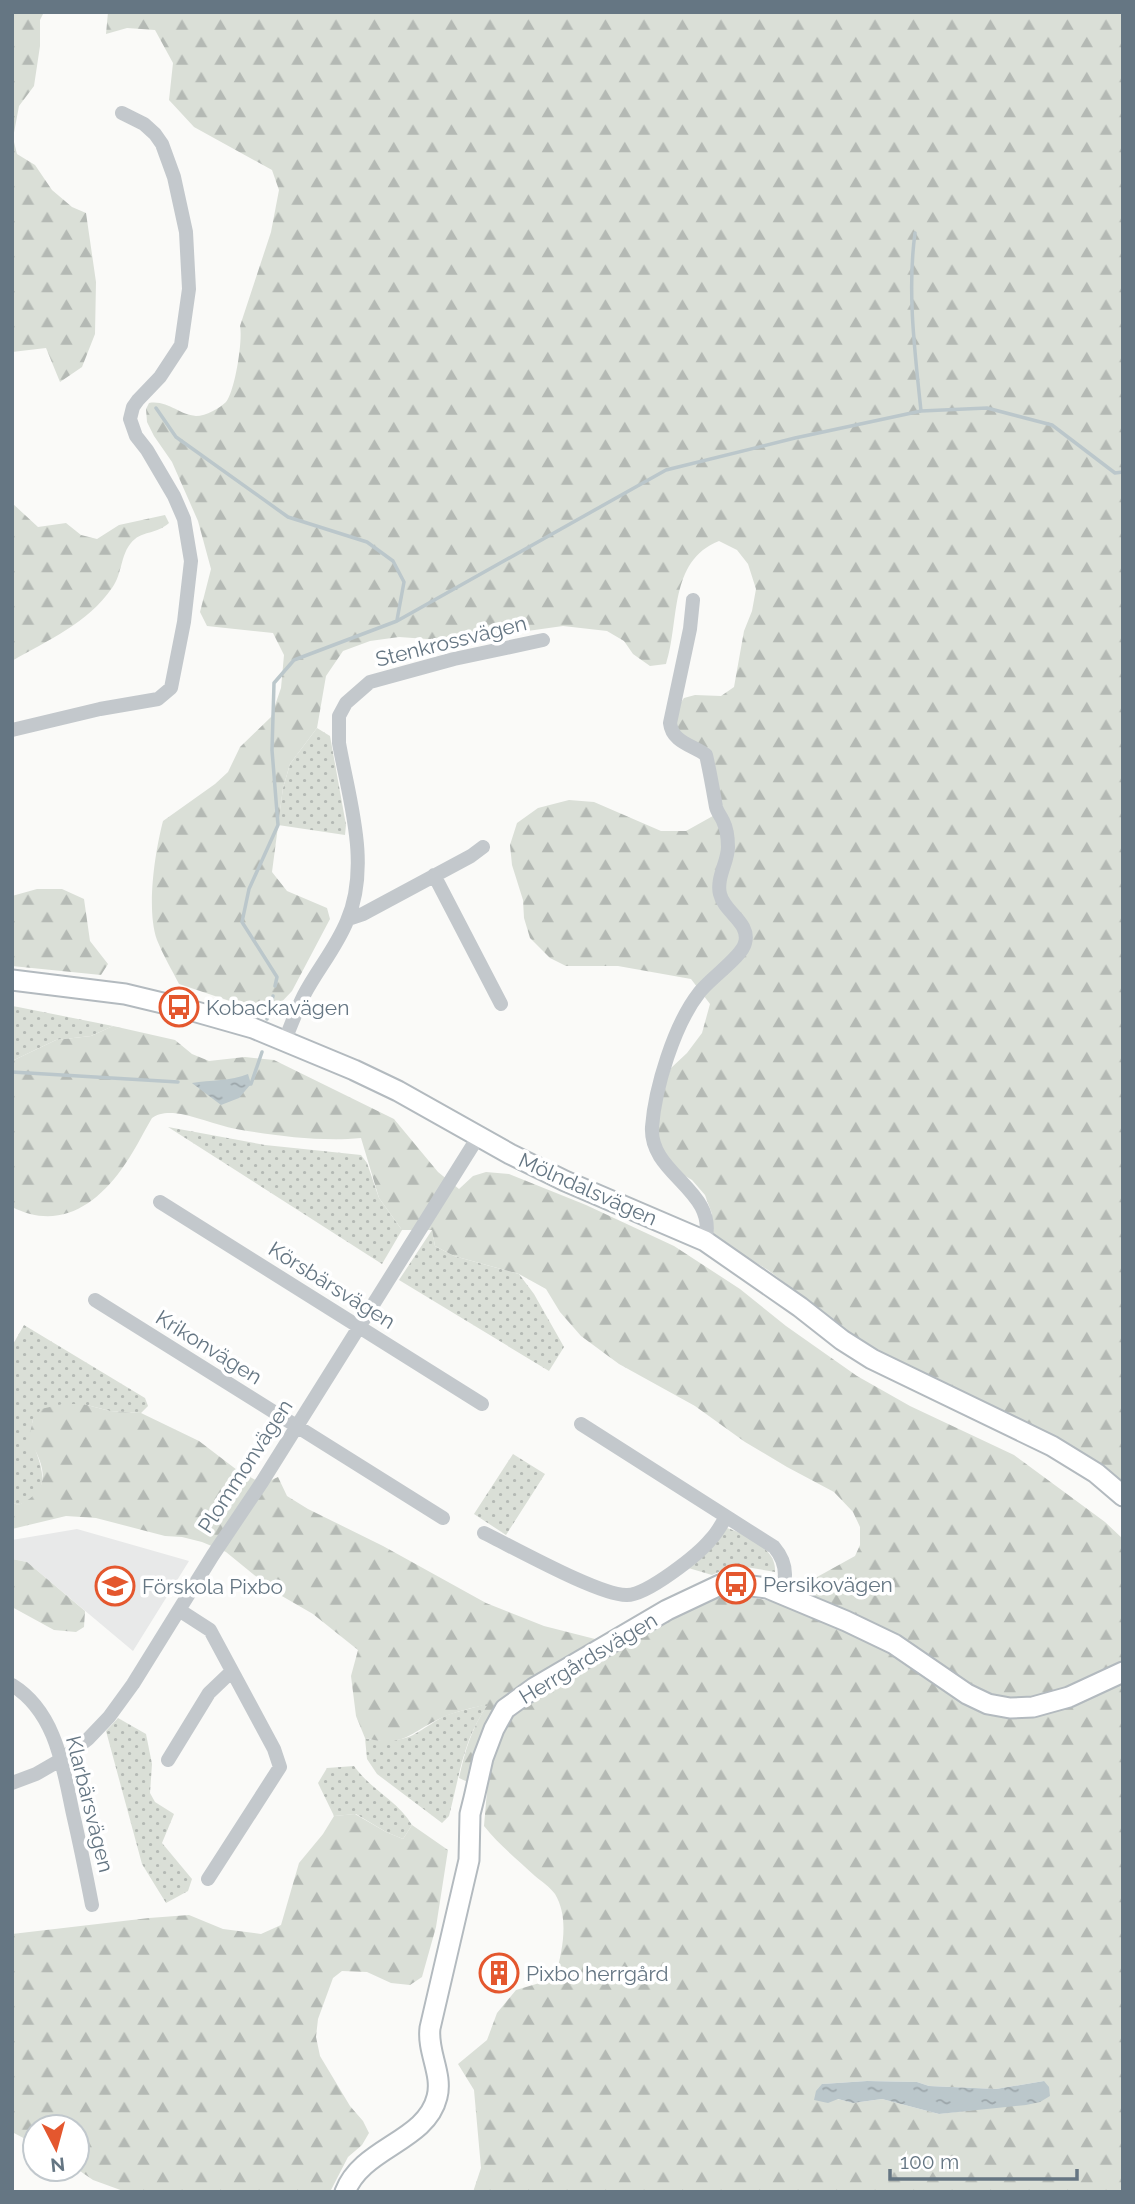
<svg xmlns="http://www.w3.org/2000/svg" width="1135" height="2204" font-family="Raleway,sans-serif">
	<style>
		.built { fill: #e8e9e9 }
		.green { fill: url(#green-dots) }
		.forest { fill: url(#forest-firs); fill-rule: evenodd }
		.water { fill: url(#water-ripples) }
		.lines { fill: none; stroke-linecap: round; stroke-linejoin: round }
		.stream { stroke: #bbc7cb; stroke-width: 3.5 }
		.secondary-casing { stroke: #b3babf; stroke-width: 23 }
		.street { stroke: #c3c8cc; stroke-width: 14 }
		.secondary { stroke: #fff; stroke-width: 19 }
		.labels { text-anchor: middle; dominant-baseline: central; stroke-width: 7; stroke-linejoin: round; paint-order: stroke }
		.street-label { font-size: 21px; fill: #657683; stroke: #fff }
		.poi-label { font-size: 21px; fill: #657683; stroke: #fff; text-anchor: start }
	</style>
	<defs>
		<pattern id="green-dots" width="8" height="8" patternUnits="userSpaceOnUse" patternTransform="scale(1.75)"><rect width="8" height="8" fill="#dadfd7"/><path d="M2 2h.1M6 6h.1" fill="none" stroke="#b4b9b4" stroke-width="1.8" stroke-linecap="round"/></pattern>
		<pattern id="forest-firs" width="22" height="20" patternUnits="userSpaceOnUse" patternTransform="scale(1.75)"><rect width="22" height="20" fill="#dadfd7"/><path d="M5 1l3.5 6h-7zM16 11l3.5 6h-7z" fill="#b4b9b4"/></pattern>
		<pattern id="water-ripples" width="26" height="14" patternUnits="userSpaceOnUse" patternTransform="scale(1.75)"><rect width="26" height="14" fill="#bbc7cb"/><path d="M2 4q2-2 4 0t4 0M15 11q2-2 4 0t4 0" fill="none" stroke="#9ca6aa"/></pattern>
	</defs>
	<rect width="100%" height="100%" fill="#fafaf8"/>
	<!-- built -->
	<path class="built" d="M 77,1529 L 189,1561 L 133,1651 L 27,1562 L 12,1559 L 12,1540 Z"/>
	<!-- green -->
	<path class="green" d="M 317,728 L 330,736 L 346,825 L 345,835 L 278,825 L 283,788 L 290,764 Z
		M 12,1006 L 18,1007 L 113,1026 L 91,1036 L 56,1040 L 12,1061 Z
		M 168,1127 L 265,1145 L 361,1155 L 367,1163 L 379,1198 L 402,1230 L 382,1264 Z
		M 432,1230 L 435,1246 L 454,1256 L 519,1274 L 534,1294 L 564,1347 L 549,1371 L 399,1280 Z
		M 24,1325 L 145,1398 L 148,1406 L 141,1413 L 110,1411 L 83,1404 L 33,1419 C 32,1425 30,1430 31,1435 C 35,1455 53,1481 33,1498 C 30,1501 23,1503 18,1505 L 14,1503 L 12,1509 L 12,1346 Z
		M 513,1454 L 545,1474 L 506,1535 L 474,1514 Z
		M 727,1528 C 746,1534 777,1549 775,1572 L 734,1565 L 712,1575 L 685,1567 Z
		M 489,1703 C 463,1739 460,1774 449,1816 L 442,1823 L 377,1774 L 367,1759 L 365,1738 C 379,1742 399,1742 413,1735 C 425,1729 435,1720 447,1715 C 461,1710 475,1708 489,1703 Z
		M 118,1718 L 146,1734 L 152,1764 L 150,1793 L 155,1802 L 174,1814 L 162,1843 L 192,1879 L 188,1891 L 166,1903 L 142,1864 L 106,1731 Z
		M 354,1766 C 371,1790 398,1801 412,1825 L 403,1839 L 386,1832 L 356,1814 L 334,1816 L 318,1783 L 327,1768 Z"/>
	<!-- forest -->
	<path class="forest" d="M 12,12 L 44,12 L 40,20 L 40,46 L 34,86 L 19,106 L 13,138 L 17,154 L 35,165 L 52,190 L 72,207 L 86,213 L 96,282 L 95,334 L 82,367 L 60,382 L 46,348 L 12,352 Z
		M 108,12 L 1123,12 L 1123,1487 L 901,1366 L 850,1334 L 768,1270 L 711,1236 L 712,1214 L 705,1195 L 692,1180 L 670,1167 L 661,1155 L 655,1114 L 671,1068 L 687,1053 L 702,1033 L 710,1004 L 691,979 L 618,966 L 566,966 L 550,958 L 530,938 L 524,918 L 523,900 L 512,865 L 510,845 L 517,823 L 538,808 L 569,800 L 594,802 L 661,831 L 686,831 L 720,812 L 702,755 L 673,724 L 679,705 L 684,698 L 695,695 L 721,696 L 734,687 L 744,631 L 752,611 L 756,589 L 748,564 L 737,550 L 719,541 C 668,561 680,622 666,664 L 650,666 L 633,654 L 624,641 L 607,631 L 563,626 L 455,641 L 399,637 L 370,641 L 343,651 L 326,676 L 317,728 L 290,764 L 283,788 L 272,872 L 287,891 L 327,908 L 330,919 L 292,991 L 275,1009 L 260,1011 L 179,984 C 172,970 163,955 157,940 C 146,909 155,852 163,821 L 215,784 L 228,772 L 240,747 L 271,717 L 281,688 L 284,655 L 273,633 L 207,626 L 200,612 L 211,569 L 198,521 L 172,462 L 154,436 L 147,422 L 146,409 L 149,403 C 168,400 179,415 196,416 C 206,416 220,408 226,402 C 235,391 243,340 240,326 L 271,232 L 279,190 L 272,170 L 194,127 L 169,100 L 173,63 L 155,30 L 127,28 L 106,34 Z
		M 12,503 L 38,527 L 66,523 L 81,535 L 97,539 L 119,525 L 165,515 L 169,523 C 156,534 145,531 135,539 C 120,551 123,573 112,588 C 88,623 48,640 12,661 Z
		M 37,889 L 62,889 L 84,899 L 90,941 L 108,964 L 101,975 L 12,966 L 12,896 Z
		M 113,1026 L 175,1040 L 192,1054 L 209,1061 L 245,1057 L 274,1060 L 394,1119 L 438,1172 L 459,1189 L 473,1176 L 486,1172 L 509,1174 L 586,1205 L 674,1246 L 740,1289 L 786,1326 L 857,1376 L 910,1406 L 1014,1455 L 1105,1522 L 1123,1539 L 1123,2192 L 473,2192 L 481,2168 L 474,2090 L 458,2064 L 487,2040 L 497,2013 L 516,1990 L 543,1982 L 556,1974 C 563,1949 569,1917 555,1894 C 550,1887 541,1881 535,1876 C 518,1860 499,1845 484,1826 L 487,1791 L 459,1778 C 465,1750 472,1727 488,1704 C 473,1708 456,1711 441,1718 C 409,1733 404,1748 365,1738 L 356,1716 L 351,1676 L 358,1650 L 313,1614 L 275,1592 L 226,1552 L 202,1542 L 182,1537 L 165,1536 L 96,1518 L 66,1516 L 12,1529 L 14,1503 L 18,1505 C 46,1493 48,1475 35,1450 L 27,1447 L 33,1419 L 41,1409 L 63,1404 L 83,1404 L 110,1411 L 141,1413 L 199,1441 L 237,1470 L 263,1484 L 278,1477 L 287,1496 L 308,1509 L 383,1546 L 486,1603 L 544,1626 L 595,1639 L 612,1652 C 677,1611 709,1581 789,1606 L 799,1587 L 855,1556 L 860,1545 L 860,1527 L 853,1512 L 834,1492 L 787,1467 L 745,1442 L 695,1406 L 619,1364 L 581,1336 L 560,1312 L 546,1289 L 519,1274 L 454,1256 L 435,1246 L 432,1230 L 402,1230 L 379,1198 L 361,1138 C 323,1142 275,1136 236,1129 C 215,1125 194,1115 173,1113 C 164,1113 160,1113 152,1118 C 142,1135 133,1154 121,1170 C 94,1207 57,1230 12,1207 L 12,1061 L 56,1040 L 91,1036 ZM 867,2081 L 917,2082 L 929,2086 L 996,2089 L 1044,2081 L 1040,2102 L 939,2114 L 882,2099 L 853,2103 L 846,2101 L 837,2099 L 822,2084 Z
		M 12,1559 L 27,1562 L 85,1611 L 84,1627 L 76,1632 L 54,1630 L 12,1607 Z
		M 355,1814 L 386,1832 L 403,1839 L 412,1825 L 448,1850 L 436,1927 L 422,1977 L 410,1985 L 391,1983 L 367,1972 L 342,1971 L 333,1978 L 318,2019 L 316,2037 L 320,2056 L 350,2106 L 363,2121 L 369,2133 L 362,2145 L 348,2157 L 330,2192 L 126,2192 L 93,2180 L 77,2169 L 77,2127 L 35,2127 L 35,2144 L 12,2132 L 12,1934 L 149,1918 L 189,1915 L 223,1929 L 261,1934 L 281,1925 L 299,1863 L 323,1834 L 334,1816 Z"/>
	<!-- water -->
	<path class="water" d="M 248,1074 L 251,1084 L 239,1098 L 221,1105 L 192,1083 C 210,1080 231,1081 248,1074 Z
		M 867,2081 L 917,2082 L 929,2086 L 996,2089 L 1044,2081 L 1049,2087 L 1050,2096 L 1040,2102 L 1026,2105 L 939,2114 L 882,2099 L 853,2103 L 838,2099 L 828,2103 L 814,2100 L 816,2091 L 822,2084 Z"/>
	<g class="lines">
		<!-- stream -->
		<path class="stream" d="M 915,233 C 907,292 915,353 921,411
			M 156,408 L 176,437 L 288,517 L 367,542 L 393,561 L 404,582 L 397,620
			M 275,986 L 277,977 L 242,922 L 249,889 L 278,825 L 272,750 L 274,683 L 294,660 L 397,621 L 666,470 L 795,438 L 921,411 L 987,408 L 1052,425 L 1115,473 L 1123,472
			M 267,1019 L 273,996
			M 12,1072 L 178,1082
			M 248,1084 L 251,1084 L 262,1052"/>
		<defs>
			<path id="secondary" d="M 12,980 L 125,994 L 179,1007 L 253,1028 L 354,1070 L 398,1091 L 510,1154 L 565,1181 L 705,1241 L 800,1307 L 842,1340 L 872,1359 L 1052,1446 L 1096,1473 L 1123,1496
				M 345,2192 C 362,2147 426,2142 437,2097 C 443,2074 427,2052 430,2028 L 469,1860 L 470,1814 L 474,1798 L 483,1758 L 494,1729 L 505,1709 L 534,1688 L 667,1610 L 720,1585 L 736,1584 L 767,1588 L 846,1621 L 894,1644 L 967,1694 L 988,1704 L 1010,1708 L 1033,1707 L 1069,1697 L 1123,1672"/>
		</defs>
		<!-- secondary casing -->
		<use href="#secondary" class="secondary-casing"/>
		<!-- street -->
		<path class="street" d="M 693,600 L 690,629 L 670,723 C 672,742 692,745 706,755 C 710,772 713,790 716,807 C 717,812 721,816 723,821 C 727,829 728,839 728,847 C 728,862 716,878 720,894 C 724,912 751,923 745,943 C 742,957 709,979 699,993 C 674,1025 655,1088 652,1127 C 649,1175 719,1190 705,1241
			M 12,730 L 100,709 L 158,699 L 171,688 L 184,622 L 191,561 L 184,519 L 174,496 L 147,450 L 136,436 L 130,419 L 133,407 L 138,400 L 160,377 L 181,345 L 189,289 L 186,232 L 174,177 L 162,144 L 155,134 L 144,124 L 122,113
			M 434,875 L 501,1004
			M 348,919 L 363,914 L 471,856 L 483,847
			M 285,1040 C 291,1025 297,1009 304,995 C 317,970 336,948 347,921 C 371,865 349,800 339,743 L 339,716 L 346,703 L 370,682 L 454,659 L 543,640
			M 160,1202 L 482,1404
			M 95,1300 L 443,1518
			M 581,1424 L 774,1547 C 786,1561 788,1576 781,1593
			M 484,1533 C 513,1547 600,1596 627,1595 C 647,1595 698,1555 711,1539 C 717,1533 721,1525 726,1517
			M 179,1610 L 210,1630 L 274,1749 L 280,1767 L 208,1879
			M 12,1685 C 56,1712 63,1767 73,1814 C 80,1844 86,1874 92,1905
			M 168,1760 L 209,1693 L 231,1672
			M 12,1783 L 36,1774 L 62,1759 L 88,1739 L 109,1717 L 133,1684 L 213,1555 L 262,1482 L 478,1137"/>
		<!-- secondary -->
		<use href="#secondary" class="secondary"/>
	</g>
	<!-- icons -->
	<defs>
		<symbol id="bus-ring" viewBox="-11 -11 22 22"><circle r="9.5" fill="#fff" stroke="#e4572e" stroke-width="1.5"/><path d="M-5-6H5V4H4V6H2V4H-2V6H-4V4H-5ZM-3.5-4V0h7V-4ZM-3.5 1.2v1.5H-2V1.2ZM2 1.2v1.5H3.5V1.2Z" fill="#e4572e"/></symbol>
		<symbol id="school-ring" viewBox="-11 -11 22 22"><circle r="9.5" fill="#fff" stroke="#e4572e" stroke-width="1.5"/><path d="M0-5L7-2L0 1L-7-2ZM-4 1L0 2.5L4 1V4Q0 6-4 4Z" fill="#e4572e"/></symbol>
		<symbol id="building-ring" viewBox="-11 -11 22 22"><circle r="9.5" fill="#fff" stroke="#e4572e" stroke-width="1.5"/><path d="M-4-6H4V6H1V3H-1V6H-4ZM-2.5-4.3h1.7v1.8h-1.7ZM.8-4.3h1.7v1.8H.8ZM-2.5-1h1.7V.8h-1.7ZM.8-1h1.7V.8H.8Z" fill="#e4572e"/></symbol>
	</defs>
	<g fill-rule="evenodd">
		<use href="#bus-ring" x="157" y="985" width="44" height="44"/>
		<use href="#bus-ring" x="714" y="1562" width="44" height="44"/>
		<use href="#school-ring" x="93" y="1564" width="44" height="44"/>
		<use href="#building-ring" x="477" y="1951" width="44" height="44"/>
	</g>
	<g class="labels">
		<!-- street labels -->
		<g class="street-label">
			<text transform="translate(451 641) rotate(-14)">Stenkrossvägen</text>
			<text transform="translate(588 1189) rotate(24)">Mölndalsvägen</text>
			<text transform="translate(332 1285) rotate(32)">Körsbärsvägen</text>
			<text transform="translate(209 1347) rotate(32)">Krikonvägen</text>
			<text transform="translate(245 1466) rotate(-57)">Plommonvägen</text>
			<text transform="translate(588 1658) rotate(-31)">Herrgårdsvägen</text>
			<text transform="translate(90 1804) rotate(76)">Klarbärsvägen</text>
		</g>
		<!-- poi labels -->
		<g class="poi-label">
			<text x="206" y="1007">Kobackavägen</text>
			<text x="763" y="1584">Persikovägen</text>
			<text x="142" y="1586">Förskola Pixbo</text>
			<text x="526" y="1973">Pixbo herrgård</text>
		</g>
	</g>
	<!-- border -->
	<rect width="1135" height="2204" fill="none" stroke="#657683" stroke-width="28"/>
	<!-- north arrow -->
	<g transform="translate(56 2148) rotate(174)"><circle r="33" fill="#ffffff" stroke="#c1c8cd" stroke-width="2"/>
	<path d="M0-5L12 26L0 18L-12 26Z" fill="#e4572e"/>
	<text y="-10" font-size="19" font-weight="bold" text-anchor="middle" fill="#657683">N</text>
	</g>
	<!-- scale -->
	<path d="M890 2169v10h187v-10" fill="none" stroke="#657683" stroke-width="3.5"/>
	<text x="900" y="2169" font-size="21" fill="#657683" stroke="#ffffff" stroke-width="5" paint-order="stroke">100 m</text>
</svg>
